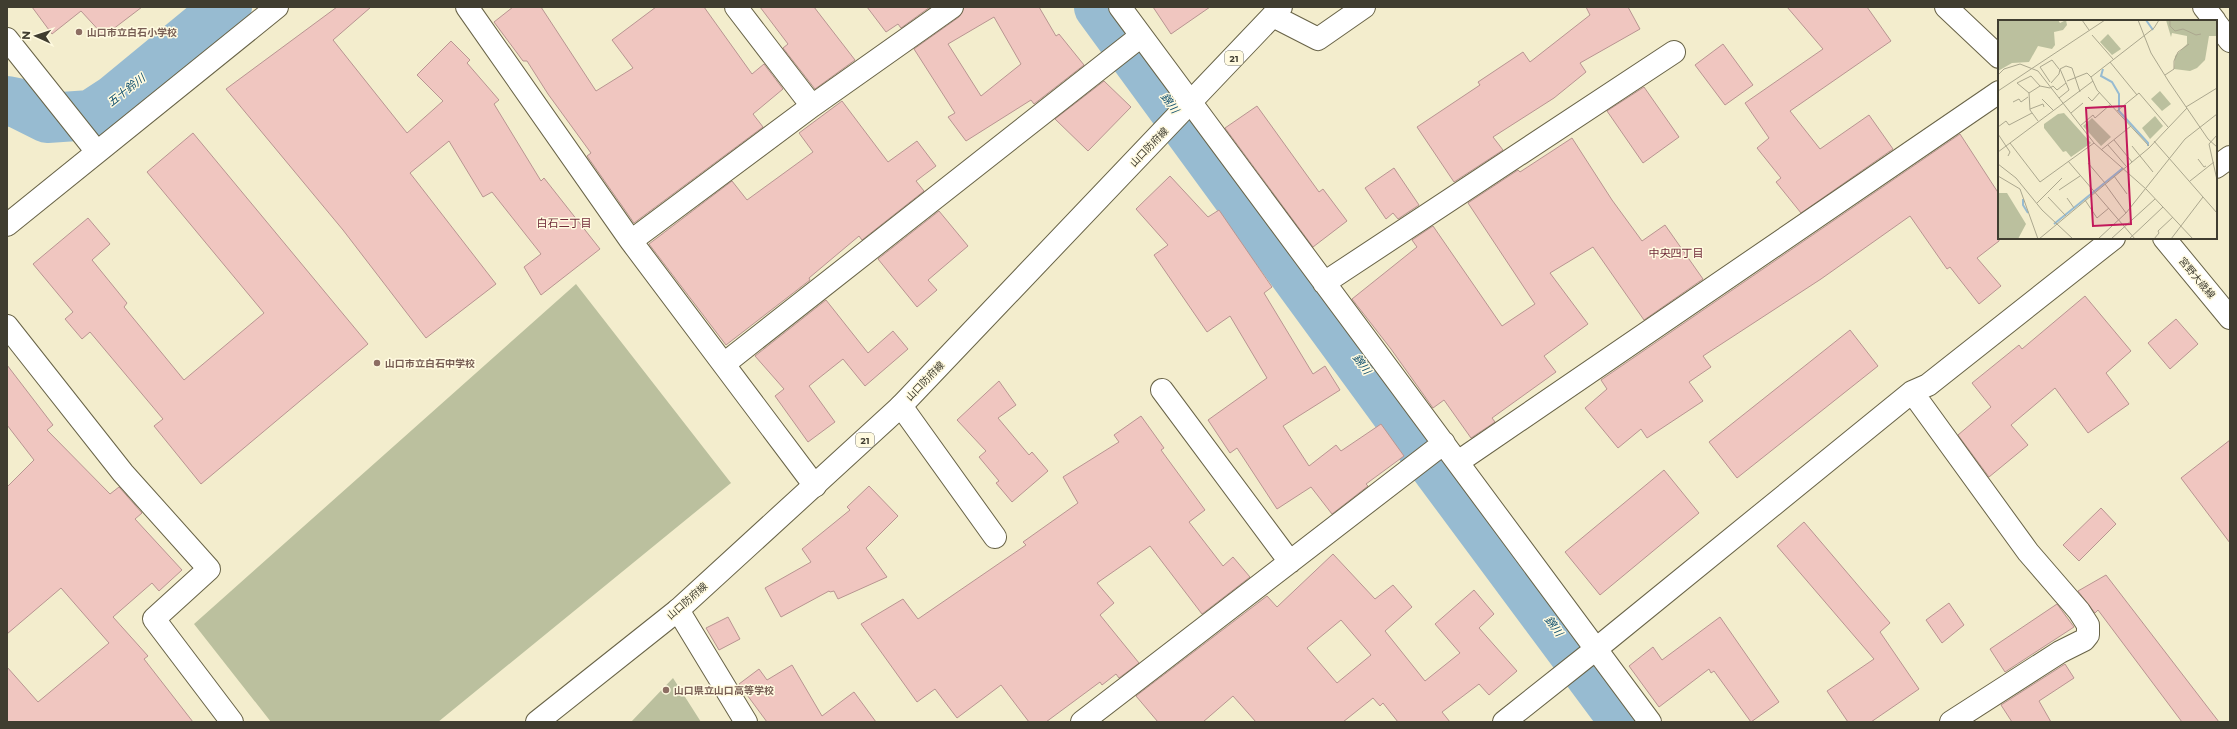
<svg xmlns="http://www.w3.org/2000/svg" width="2237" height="729" font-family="Montserrat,'Noto Sans JP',sans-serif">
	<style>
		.green { fill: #bbc09e }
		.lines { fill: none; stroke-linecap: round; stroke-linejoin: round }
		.river { stroke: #97bbd1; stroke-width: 50 }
		.building { fill: #f0c6c0; stroke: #b89591; fill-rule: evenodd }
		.minor-casing { stroke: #686347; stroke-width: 24 }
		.major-casing { stroke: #686347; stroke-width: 24 }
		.minor { stroke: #fff; stroke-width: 22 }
		.major { stroke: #fff; stroke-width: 22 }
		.education-dot { fill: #8d6e63; stroke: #fffae0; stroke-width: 1.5 }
		.labels { text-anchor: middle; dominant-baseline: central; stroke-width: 3; stroke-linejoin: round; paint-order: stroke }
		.shield { fill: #fffae0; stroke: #797665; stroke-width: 1 }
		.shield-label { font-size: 9px; font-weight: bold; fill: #403d30 }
		.education-label { font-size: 10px; font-weight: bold; fill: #785e54; stroke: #fffae0; text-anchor: start }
		.street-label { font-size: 10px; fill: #403d30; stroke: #fffae0 }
		.water-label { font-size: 11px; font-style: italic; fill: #0f4f6e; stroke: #fffae0 }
		.neighbourhood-label { font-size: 11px; fill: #702a38; stroke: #fffae0 }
		.inset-river { fill: none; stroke: #97bbd1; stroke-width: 2 }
		.inset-road { fill: none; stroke: #aba78e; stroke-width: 1 }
		.view { fill: #c2185b; fill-opacity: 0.15; stroke: #c2185b; stroke-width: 2 }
		.inset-edge { fill: none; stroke: #403d30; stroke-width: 2 }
	</style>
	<rect width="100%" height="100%" fill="#f3edcd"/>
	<!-- green -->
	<path class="green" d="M 576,284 L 731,483 L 438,722 L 271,722 L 194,624 Z
		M 673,678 L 701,722 L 631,722 Z"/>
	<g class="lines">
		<!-- river -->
		<path class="river" d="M 1099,7 L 1440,473 L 1625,722
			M 7,101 L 17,103 L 47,118 L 91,115 L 114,100 L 227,7"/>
	</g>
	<!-- building -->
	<path class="building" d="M 32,7 L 142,7 L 104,36 L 81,11 L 52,34 Z
		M 337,7 L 371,7 L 333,40 L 407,133 L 443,101 L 417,75 L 451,41 L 470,60 L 467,63 L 499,100 L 494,104 L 541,181 L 544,178 L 600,249 L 541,295 L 524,267 L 541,254 L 492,192 L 483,197 L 449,141 L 410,173 L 496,284 L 426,338 L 343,230 L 226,89 Z
		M 513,7 L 541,7 L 596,91 L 633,68 L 612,40 L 656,7 L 704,7 L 752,74 L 764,64 L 783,89 L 753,114 L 763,127 L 634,223 L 587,156 L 591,153 L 548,94 L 527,61 L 523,61 L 494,22 Z
		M 760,7 L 814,7 L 855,60 L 815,89 L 783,48 L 788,44 Z
		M 867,7 L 930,7 L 901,28 L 898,24 L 886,32 Z
		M 964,7 L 1039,7 L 1056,36 L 1059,34 L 1084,65 L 1034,104 L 1031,100 L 966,141 L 948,117 L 955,113 L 914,49 L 959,17 ZM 994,17 L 1021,64 L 981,96 L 948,44 Z
		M 1153,7 L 1210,7 L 1171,34 Z
		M 1586,7 L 1628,7 L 1640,29 L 1580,63 L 1586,72 L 1554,98 L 1493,137 L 1503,150 L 1454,182 L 1417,127 L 1480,85 L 1478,82 L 1523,52 L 1530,62 L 1590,15 Z
		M 1787,7 L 1867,7 L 1891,41 L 1790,111 L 1820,149 L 1869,115 L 1893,149 L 1801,213 L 1776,182 L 1781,178 L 1757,148 L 1769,138 L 1745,103 L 1823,49 Z
		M 1723,44 L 1753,85 L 1725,105 L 1695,65 Z
		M 1104,81 L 1131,107 L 1088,151 L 1055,119 Z
		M 1644,87 L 1679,137 L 1643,163 L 1607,111 Z
		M 842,101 L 888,162 L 917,141 L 936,166 L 916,181 L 924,191 L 862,240 L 859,236 L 809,278 L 810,280 L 726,345 L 649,244 L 732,181 L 747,200 L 813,152 L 799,133 Z
		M 1257,106 L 1319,192 L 1323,189 L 1347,221 L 1313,247 L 1225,128 Z
		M 193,133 L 368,344 L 201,484 L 154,426 L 163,419 L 90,332 L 82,339 L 65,319 L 73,312 L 33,264 L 88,218 L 110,244 L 92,260 L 127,303 L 124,307 L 184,380 L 264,313 L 147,172 Z
		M 1960,134 L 1999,194 L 1999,241 L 1977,258 L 2001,286 L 1979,304 L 1950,267 L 1947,269 L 1910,216 L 1821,279 L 1703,356 L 1711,367 L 1689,382 L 1703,401 L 1647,438 L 1641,429 L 1618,448 L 1585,408 L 1607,389 L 1601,380 Z
		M 1572,138 L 1612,200 L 1642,241 L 1665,225 L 1703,279 L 1644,320 L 1593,247 L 1550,273 L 1588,324 L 1544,356 L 1556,372 L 1492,418 L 1495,422 L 1471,438 L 1444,400 L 1433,408 L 1391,349 L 1352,299 L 1417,247 L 1412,240 L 1433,226 L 1502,326 L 1535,304 L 1468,203 L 1518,170 L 1520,172 Z
		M 1394,168 L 1419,205 L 1398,219 L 1393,213 L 1386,219 L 1365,188 Z
		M 1170,176 L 1208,217 L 1219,210 L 1272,287 L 1264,293 L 1313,374 L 1325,366 L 1340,390 L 1283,426 L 1309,466 L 1336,445 L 1341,451 L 1381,424 L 1404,456 L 1366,484 L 1368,486 L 1332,514 L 1311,487 L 1277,509 L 1237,448 L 1230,453 L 1208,420 L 1267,378 L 1230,316 L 1207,332 L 1154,255 L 1168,245 L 1136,209 Z
		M 939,211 L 968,246 L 928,280 L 937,290 L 917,307 L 878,259 Z
		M 2085,296 L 2131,351 L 2106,373 L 2129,404 L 2088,433 L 2055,388 L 2011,425 L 2028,445 L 1989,477 L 1958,435 L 1991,407 L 1972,383 L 2019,345 L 2022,349 Z
		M 826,300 L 868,353 L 893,331 L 908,349 L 865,386 L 843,359 L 809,386 L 835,422 L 808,442 L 775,396 L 784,389 L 755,356 Z
		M 2176,319 L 2198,344 L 2170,369 L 2148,343 Z
		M 1850,330 L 1878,366 L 1737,478 L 1709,442 Z
		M 7,365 L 53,425 L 47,430 L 110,494 L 119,487 L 142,513 L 135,519 L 182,570 L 159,591 L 152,583 L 113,617 L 148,656 L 144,659 L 193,722 L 7,722 L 7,667 L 38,702 L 109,643 L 61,588 L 7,634 L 7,487 L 34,460 L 7,425 Z
		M 999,381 L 1016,405 L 998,418 L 1029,455 L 1032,452 L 1048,471 L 1012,502 L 996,483 L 999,481 L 979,457 L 986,451 L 957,420 Z
		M 1141,416 L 1164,448 L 1161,450 L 1205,510 L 1189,522 L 1223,566 L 1233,557 L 1250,577 L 1202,614 L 1150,546 L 1097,583 L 1114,603 L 1100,615 L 1139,663 L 1119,678 L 1116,674 L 1102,685 L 1100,682 L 1046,722 L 1029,722 L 1001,685 L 957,718 L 935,689 L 917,702 L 861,624 L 903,599 L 918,619 L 1026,545 L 1023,542 L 1078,503 L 1063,477 L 1119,442 L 1114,435 Z
		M 2230,440 L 2230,543 L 2181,478 Z
		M 1664,470 L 1699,513 L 1600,595 L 1565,552 Z
		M 869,486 L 898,516 L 866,548 L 887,577 L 838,599 L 834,591 L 830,592 L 829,591 L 781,617 L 765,588 L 811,562 L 802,549 L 850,510 L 847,507 Z
		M 2101,508 L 2116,524 L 2079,561 L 2063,545 Z
		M 1804,522 L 1890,623 L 1880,632 L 1919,689 L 1871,722 L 1848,722 L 1827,691 L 1874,659 L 1777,546 Z
		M 1333,554 L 1375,599 L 1393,585 L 1412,607 L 1385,631 L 1425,681 L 1460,653 L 1435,624 L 1474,590 L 1494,614 L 1479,628 L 1517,671 L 1489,695 L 1479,684 L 1442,712 L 1450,722 L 1398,722 L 1383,703 L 1380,706 L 1373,698 L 1343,722 L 1256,722 L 1233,696 L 1203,722 L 1158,722 L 1136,696 L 1267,596 L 1277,607 ZM 1341,620 L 1371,655 L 1337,683 L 1307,648 Z
		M 2106,575 L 2219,722 L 2182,722 L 2098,610 L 2095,613 L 2078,591 Z
		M 1949,603 L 1964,625 L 1942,643 L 1926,620 Z
		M 2057,604 L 2074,627 L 2005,672 L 1990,649 Z
		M 728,617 L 740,639 L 719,650 L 706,628 Z
		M 1720,617 L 1779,702 L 1751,722 L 1714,671 L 1711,673 L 1709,669 L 1659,707 L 1629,666 L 1653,647 L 1662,660 Z
		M 2065,664 L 2074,678 L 2039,701 L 2051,722 L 2012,722 L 2001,705 Z
		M 792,665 L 822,716 L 854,692 L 876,722 L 767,722 L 739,684 L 759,669 L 767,680 Z"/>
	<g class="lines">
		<defs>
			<path id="minor" d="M 467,7 L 631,241 L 815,486
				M 736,7 L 812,106
				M 1120,7 L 1650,722
				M 2204,7 L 2215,21
				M 1273,16 L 1318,39 L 1364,7
				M 2216,23 L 2230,41
				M 7,39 L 97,152
				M 2216,167 L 2230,157
				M 7,225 L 277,7
				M 631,241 L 812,106 L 952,7
				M 1324,283 L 1674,52
				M 7,326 L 123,473 L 209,569 L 154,619 L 232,722
				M 724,364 L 1141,36
				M 1162,390 L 1290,562
				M 1912,392 L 2028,552 L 2079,611 L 2088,625 L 2088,635 L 2084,640 L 2060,652 L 1951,722
				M 901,406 L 995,537
				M 1458,462 L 1999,92
				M 678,610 L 746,722
				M 1082,722 L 1444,443
				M 1504,722 L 1596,649 L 1912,392 L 1928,385 L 2114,238"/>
			<path id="major" d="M 1946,7 L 1999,57
				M 2164,238 L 2230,318
				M 537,722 L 678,610 L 901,406 L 1281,7"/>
		</defs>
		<!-- minor casing -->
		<use href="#minor" class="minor-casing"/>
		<!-- major casing -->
		<use href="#major" class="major-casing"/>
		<!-- minor -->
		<use href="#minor" class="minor"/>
		<!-- major -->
		<use href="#major" class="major"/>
	</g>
	<!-- markers -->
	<g class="education-dot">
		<circle cx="79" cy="32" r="4"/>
		<circle cx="377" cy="363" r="4"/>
		<circle cx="666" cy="690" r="4"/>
	</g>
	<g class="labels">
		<!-- shield labels -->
		<g class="shield">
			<rect x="1225" y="51" width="18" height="14" rx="3"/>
			<rect x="856" y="433" width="18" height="14" rx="3"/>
		</g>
		<g class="shield-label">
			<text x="1234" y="58">21</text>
			<text x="865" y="440">21</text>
		</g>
		<!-- education labels -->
		<g class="education-label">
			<text x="87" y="32">山口市立白石小学校</text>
			<text x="385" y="363">山口市立白石中学校</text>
			<text x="674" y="690">山口県立山口高等学校</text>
		</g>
		<!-- street labels -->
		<g class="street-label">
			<text transform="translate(1149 147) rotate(-46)">山口防府線</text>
			<text transform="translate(2197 278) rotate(50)">宮野大歳線</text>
			<text transform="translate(925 381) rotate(-46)">山口防府線</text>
			<text transform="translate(687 601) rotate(-41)">山口防府線</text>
		</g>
		<!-- water labels -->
		<g class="water-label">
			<text transform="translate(126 90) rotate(-38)">五十鈴川</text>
			<text transform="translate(1170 103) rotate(54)">錦川</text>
			<text transform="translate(1362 364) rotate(54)">錦川</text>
			<text transform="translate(1554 626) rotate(54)">錦川</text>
		</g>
		<!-- neighbourhood labels -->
		<g class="neighbourhood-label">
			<text x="564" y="223">白石二丁目</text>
			<text x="1676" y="253">中央四丁目</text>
		</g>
	</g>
	<!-- overview -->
	<g transform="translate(1998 20)">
		<rect width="219" height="219" fill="#f3edcd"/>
		<path d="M 0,0 L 60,0 L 62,3 L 68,0 L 69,5 L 65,10 L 56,12 L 57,25 L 54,29 L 40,26 L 31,42 L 14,43 L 0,51 ZM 168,0 L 219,0 L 219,16 L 211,16 L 207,40 L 199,48 L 192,51 L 176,49 L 177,36 L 189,24 L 189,16 L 174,13 L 173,17 ZM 110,14 L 123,29 L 114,35 L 102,22 ZM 162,71 L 173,84 L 164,91 L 153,79 ZM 66,93 L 93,123 L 73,137 L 68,131 L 65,132 L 46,108 L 46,104 L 60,94 ZM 157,96 L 165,106 L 152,119 L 144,108 ZM 94,98 L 113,117 L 103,126 L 85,106 ZM 0,173 L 9,173 L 28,204 L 20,219 L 0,219 Z" fill="#bbc09e"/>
		<path class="inset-river" d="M 148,0 L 155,10M 105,49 L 103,56 L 114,62 L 121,74 L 121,91 L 150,123 L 150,126M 25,179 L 25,185 L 30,193M 56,204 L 125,148"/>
		<path class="inset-road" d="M 84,0 L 91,10M 140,0 L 153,33 L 171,62 L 210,119 L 219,127M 172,0 L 172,6 L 177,11 L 185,9 L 198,15 L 203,14M 94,15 L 115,39M 112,42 L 139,75M 0,55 L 6,49 L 22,44 L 40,51 L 96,123 L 148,169 L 195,219M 167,55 L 176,49 L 176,41 L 180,32 L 191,24M 69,61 L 89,53 L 93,57M 52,62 L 42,47 L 54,40 L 61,49M 53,63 L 61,54 L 62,49M 0,71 L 107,0M 31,73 L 19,63 L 33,56 L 42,66M 31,73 L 42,66 L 52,68 L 55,66 L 59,70 L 68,63M 31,73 L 32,90 L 40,101M 90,77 L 94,81 L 102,72M 61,78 L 71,70 L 62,49 L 68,46 L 74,48 L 82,72M 44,79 L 55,90M 15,82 L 21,79 L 23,82 L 30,77M 188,87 L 219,68M 32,89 L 45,84 L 46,87M 119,91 L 141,73 L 170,107M 73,93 L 85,83M 82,106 L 95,95 L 97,98 L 113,84M 0,107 L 8,101 L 11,105 L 34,93M 0,114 L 12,132 L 10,136M 219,115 L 211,124 L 219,160M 116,120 L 134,142M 156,121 L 219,193M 12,123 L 42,162 L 96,123M 110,125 L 128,146M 134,126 L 155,152M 151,126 L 99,70 L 93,57 L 156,8 L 161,0M 103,130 L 133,106M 0,132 L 95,61M 200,139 L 206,147 L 208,146M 70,141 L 137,219M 90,143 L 107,163M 0,144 L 18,158 L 44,190 L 75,219M 0,156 L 22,169 L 40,219M 116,156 L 129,174M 192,161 L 216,142M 107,164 L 128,193M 61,170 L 82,156M 50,177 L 68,196M 69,178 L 76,188M 87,180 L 99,198 L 111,188M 39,183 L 64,158M 41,219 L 151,128 L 189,88M 100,219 L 128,193 L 187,119 L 219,94M 113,219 L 157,179M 131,219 L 165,187M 156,219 L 161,213 L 160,211 L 175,197M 173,219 L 205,177"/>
		<path class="view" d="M 127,86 L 133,204 L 95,206 L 88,88 Z"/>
		<rect width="219" height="219" class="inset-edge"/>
	</g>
	<!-- border -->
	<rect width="2237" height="729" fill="none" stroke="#403d30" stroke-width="16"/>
	<!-- north arrow -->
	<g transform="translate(36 36) rotate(273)" stroke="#fffae0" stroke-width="3" paint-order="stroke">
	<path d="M0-3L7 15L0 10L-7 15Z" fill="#403d30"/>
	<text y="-6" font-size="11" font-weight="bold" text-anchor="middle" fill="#403d30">N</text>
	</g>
</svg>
